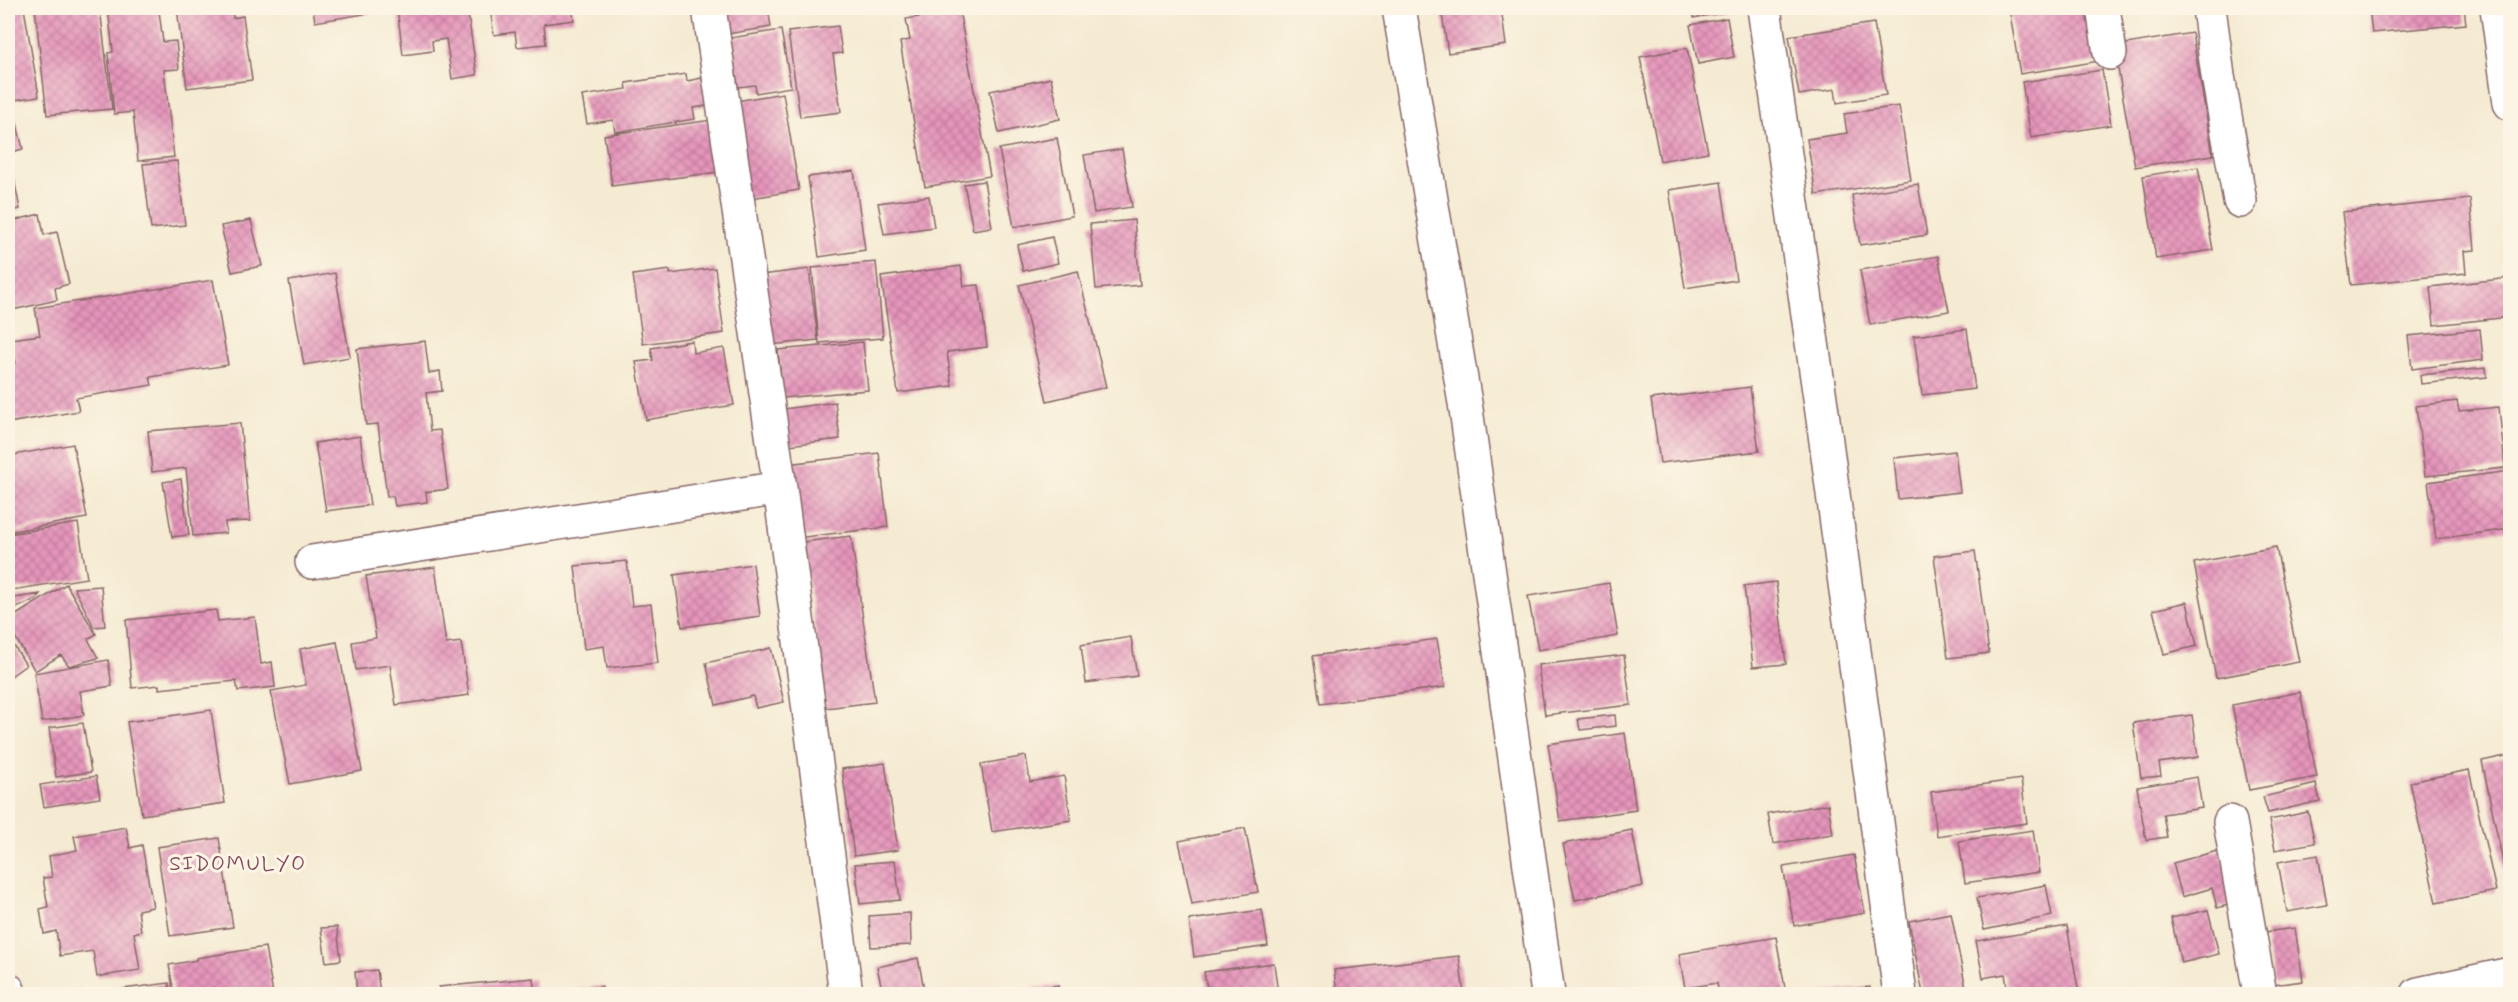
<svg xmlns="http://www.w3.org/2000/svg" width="2518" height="1002" font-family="Mynerve,sans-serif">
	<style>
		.building { fill: url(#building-cross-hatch) }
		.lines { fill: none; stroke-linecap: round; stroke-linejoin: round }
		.minor-casing { stroke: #866666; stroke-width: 36 }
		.minor { stroke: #fff; stroke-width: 33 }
		.labels { text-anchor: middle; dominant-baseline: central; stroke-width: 6; stroke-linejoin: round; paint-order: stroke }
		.quarter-label { font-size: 21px; letter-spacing: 1.5px; fill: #81485d; stroke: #fcf5e5 }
	</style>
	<defs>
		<pattern id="building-cross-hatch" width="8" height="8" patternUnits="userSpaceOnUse" patternTransform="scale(1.5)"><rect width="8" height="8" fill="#e695bb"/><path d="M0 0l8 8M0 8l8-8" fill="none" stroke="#bc7998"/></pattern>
	</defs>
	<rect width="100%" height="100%" fill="#fcf5e5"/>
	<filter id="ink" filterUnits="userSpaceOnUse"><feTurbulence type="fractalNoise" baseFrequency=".0167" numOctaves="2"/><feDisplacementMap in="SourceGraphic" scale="12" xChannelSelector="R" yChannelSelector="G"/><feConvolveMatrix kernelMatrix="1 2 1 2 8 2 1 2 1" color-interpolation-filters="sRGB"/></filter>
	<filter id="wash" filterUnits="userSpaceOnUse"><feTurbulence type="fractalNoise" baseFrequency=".008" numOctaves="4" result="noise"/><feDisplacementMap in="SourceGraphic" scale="24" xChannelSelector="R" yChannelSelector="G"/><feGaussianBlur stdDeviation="1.35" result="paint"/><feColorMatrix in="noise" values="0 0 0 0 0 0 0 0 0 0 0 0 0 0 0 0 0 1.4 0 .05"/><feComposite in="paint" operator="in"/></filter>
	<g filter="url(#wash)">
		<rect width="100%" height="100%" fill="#f5ebd3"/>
		<g id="blocks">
			<!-- building -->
			<path class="building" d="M 8,8 L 24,8 L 39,96 L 8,101 Z
				M 35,8 L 100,8 L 112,109 L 47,115 Z
				M 108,8 L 162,8 L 162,10 L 159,11 L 163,42 L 176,41 L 179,69 L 164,70 L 174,157 L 138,161 L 133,112 L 114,114 L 108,53 L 113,52 Z
				M 177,8 L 232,8 L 233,18 L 243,16 L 252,80 L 187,88 Z
				M 313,8 L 370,8 L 371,13 L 315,22 Z
				M 397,8 L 467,8 L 477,75 L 452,79 L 446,39 L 432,41 L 433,51 L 403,55 Z
				M 490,8 L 572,8 L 574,20 L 544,24 L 546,44 L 517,47 L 515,32 L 494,35 Z
				M 712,8 L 768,8 L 771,27 L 727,34 Z
				M 1441,8 L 1501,8 L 1506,45 L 1448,53 Z
				M 1692,8 L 1743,8 L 1743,9 L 1694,18 Z
				M 2009,8 L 2092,8 L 2100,61 L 2020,74 Z
				M 2369,8 L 2464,8 L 2466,24 L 2372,33 Z
				M 959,10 L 990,176 L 925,187 L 900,42 L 910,40 L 906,19 Z
				M 1727,18 L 1734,57 L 1698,64 L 1690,25 Z
				M 1874,23 L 1886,95 L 1837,103 L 1835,89 L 1799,95 L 1789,36 Z
				M 838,26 L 842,53 L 833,54 L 841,112 L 800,117 L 788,32 Z
				M 781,30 L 791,87 L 756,93 L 755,85 L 738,87 L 730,38 Z
				M 2192,33 L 2213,155 L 2135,167 L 2114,46 Z
				M 1687,48 L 1708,152 L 1660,161 L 1640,57 Z
				M 2102,70 L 2111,125 L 2031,138 L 2022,82 Z
				M 686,74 L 687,81 L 702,78 L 707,106 L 693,108 L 695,119 L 615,132 L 613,120 L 587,124 L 582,96 L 627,89 L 626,83 Z
				M 1051,78 L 1060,119 L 999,133 L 990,91 Z
				M 783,93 L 799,190 L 746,199 L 730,102 Z
				M 1899,106 L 1911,180 L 1816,195 L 1807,139 L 1847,133 L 1844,114 Z
				M 14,112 L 23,149 L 8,153 L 8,113 Z
				M 712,120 L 719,172 L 612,186 L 604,135 Z
				M 1057,138 L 1072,216 L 1014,227 L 999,149 Z
				M 1122,149 L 1132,207 L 1094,213 L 1084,155 Z
				M 10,159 L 20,209 L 8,212 L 8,160 Z
				M 177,161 L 185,225 L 151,229 L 143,164 Z
				M 2198,167 L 2213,250 L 2156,259 L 2143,176 Z
				M 854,171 L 865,250 L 819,257 L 808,177 Z
				M 984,181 L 992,227 L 973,230 L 964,184 Z
				M 1721,182 L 1736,280 L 1685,288 L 1669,190 Z
				M 1918,184 L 1927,235 L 1860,245 L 1852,195 Z
				M 929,196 L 934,227 L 884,234 L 878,203 Z
				M 2470,199 L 2475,250 L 2464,251 L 2466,273 L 2351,285 L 2342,212 Z
				M 40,214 L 44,235 L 57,232 L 69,284 L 55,288 L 57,300 L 8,311 L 8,222 Z
				M 251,220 L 262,266 L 232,272 L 221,226 Z
				M 1134,220 L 1140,285 L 1096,289 L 1090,224 Z
				M 1052,237 L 1058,263 L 1023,271 L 1017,245 Z
				M 1938,256 L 1949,311 L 1870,325 L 1860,270 Z
				M 876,262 L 883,338 L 819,343 L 812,268 Z
				M 961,266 L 964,286 L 979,285 L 987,347 L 947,352 L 952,386 L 898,393 L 881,277 Z
				M 715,268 L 724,333 L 643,344 L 633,275 L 670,270 L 670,274 Z
				M 809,269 L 818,340 L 770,345 L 761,275 Z
				M 1078,271 L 1106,387 L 1047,401 L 1019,285 Z
				M 335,273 L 350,357 L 304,365 L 289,281 Z
				M 2510,278 L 2510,317 L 2434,325 L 2430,287 Z
				M 213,280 L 228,365 L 150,377 L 152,385 L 76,398 L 79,411 L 8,423 L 8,365 L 16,363 L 11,339 L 40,335 L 35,308 Z
				M 1967,329 L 1975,389 L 1922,395 L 1914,336 Z
				M 2480,329 L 2483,360 L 2412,369 L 2408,336 Z
				M 425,341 L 429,373 L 440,371 L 442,391 L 426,393 L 430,431 L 440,430 L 448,489 L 426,492 L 427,502 L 395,506 L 393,496 L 387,497 L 378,424 L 366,425 L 357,349 Z
				M 692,341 L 693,353 L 724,348 L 734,405 L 646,420 L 636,362 L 653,360 L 651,348 Z
				M 863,342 L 868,390 L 783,398 L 778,350 Z
				M 2486,368 L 2487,377 L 2421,384 L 2420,375 Z
				M 1750,387 L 1759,451 L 1660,463 L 1651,399 Z
				M 2457,401 L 2459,411 L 2499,407 L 2505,468 L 2425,476 L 2416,406 Z
				M 835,402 L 840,439 L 789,445 L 784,409 Z
				M 240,423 L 250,521 L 225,522 L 226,533 L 193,536 L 186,468 L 152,472 L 148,431 Z
				M 360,436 L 370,505 L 326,511 L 315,443 Z
				M 73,444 L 87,518 L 8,532 L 8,456 Z
				M 1955,451 L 1960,492 L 1898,499 L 1894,458 Z
				M 879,453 L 888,527 L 796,538 L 787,464 Z
				M 2510,471 L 2510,529 L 2436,539 L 2428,482 Z
				M 181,479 L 189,535 L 172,537 L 163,482 Z
				M 78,523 L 87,578 L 12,590 L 8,564 L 8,534 Z
				M 851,536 L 875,702 L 826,708 L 803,542 Z
				M 2276,547 L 2299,662 L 2216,678 L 2194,563 Z
				M 1975,551 L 1989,653 L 1948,658 L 1934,556 Z
				M 627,561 L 632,606 L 651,604 L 658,663 L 607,668 L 604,646 L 584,649 L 575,566 Z
				M 753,564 L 760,616 L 682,627 L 674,575 Z
				M 435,567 L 446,644 L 461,642 L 469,695 L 396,705 L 390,665 L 356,670 L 352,642 L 376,638 L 366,576 Z
				M 1776,582 L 1786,664 L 1753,667 L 1744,586 Z
				M 1609,583 L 1618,636 L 1538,650 L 1528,596 Z
				M 66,584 L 96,634 L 88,639 L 98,658 L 69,666 L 61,655 L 35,671 L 8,625 L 8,620 Z
				M 101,586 L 105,626 L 94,627 L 74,588 Z
				M 40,594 L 36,599 L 8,612 L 8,599 Z
				M 2187,602 L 2197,646 L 2164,654 L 2153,610 Z
				M 216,610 L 218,621 L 255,617 L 261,664 L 272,662 L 275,687 L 238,691 L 236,681 L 159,689 L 159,685 L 132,688 L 126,620 Z
				M 8,636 L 26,665 L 11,676 L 8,671 Z
				M 1131,637 L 1137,676 L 1086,683 L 1081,645 Z
				M 1437,639 L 1445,687 L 1320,704 L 1313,656 Z
				M 337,642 L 362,771 L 290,784 L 271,691 L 306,685 L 300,649 Z
				M 771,648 L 784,702 L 756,708 L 753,696 L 716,705 L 706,663 Z
				M 1624,655 L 1631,705 L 1545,715 L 1538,665 Z
				M 108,660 L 112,686 L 80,691 L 84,715 L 42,722 L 34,673 Z
				M 2300,692 L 2317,777 L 2249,790 L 2232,705 Z
				M 211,710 L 225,803 L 142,815 L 127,722 Z
				M 1615,715 L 1616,726 L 1580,730 L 1578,719 Z
				M 2192,715 L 2198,757 L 2159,763 L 2161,776 L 2141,778 L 2133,723 Z
				M 83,723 L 91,772 L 56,777 L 49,728 Z
				M 1625,733 L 1636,810 L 1560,821 L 1548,744 Z
				M 2510,755 L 2510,892 L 2509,892 L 2482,761 Z
				M 1026,756 L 1030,782 L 1064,776 L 1071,820 L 992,832 L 981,764 Z
				M 885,763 L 898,850 L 854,856 L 842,769 Z
				M 2469,770 L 2496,891 L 2436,903 L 2410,782 Z
				M 96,776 L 100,798 L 44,807 L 40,785 Z
				M 2197,777 L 2202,808 L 2163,814 L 2167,837 L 2146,840 L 2137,787 Z
				M 2021,779 L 2027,823 L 1937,836 L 1931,792 Z
				M 2316,784 L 2320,801 L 2268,813 L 2263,797 Z
				M 1828,804 L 1833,834 L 1773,844 L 1768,814 Z
				M 2308,812 L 2315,843 L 2275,850 L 2269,820 Z
				M 126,827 L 130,848 L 142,845 L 153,907 L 138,910 L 141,931 L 134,933 L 140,970 L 97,977 L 93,951 L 60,956 L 56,931 L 44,934 L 40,909 L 48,907 L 43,878 L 52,877 L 49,856 L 77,850 L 74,836 Z
				M 1245,828 L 1258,892 L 1192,904 L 1179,841 Z
				M 1632,830 L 1643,886 L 1575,900 L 1563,844 Z
				M 2033,830 L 2039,872 L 1965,883 L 1959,841 Z
				M 219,838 L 233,927 L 170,936 L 157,847 Z
				M 2221,850 L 2235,903 L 2217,908 L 2212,888 L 2182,897 L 2173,863 Z
				M 1854,855 L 1865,913 L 1794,926 L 1783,867 Z
				M 2318,855 L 2327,905 L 2287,912 L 2278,862 Z
				M 895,861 L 900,900 L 860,904 L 855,864 Z
				M 2046,885 L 2052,916 L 1984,930 L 1977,898 Z
				M 1262,910 L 1268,946 L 1194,957 L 1189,920 Z
				M 2208,910 L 2219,954 L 2181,963 L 2171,918 Z
				M 910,913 L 911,945 L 871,947 L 869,916 Z
				M 1951,913 L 1967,994 L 1923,994 L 1909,921 Z
				M 2067,926 L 2079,994 L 2008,994 L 2005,974 L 1983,978 L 1976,941 Z
				M 337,927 L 341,960 L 326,962 L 321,928 Z
				M 2295,928 L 2303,981 L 2273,985 L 2265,932 Z
				M 1776,937 L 1786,994 L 1719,994 L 1717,983 L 1685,988 L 1679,954 Z
				M 265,947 L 273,994 L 174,994 L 169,965 L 197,960 L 196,958 Z
				M 1459,956 L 1464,994 L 1337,994 L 1334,970 Z
				M 918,958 L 925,994 L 883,994 L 877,967 Z
				M 1274,963 L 1278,994 L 1208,994 L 1204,972 Z
				M 377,970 L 380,994 L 357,994 L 355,972 Z
				M 533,978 L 535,994 L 440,994 L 439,987 Z
				M 169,983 L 170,994 L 124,994 L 123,989 Z
				M 1058,985 L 1060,994 L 1001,994 L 1001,993 Z
				M 602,986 L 603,994 L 563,994 L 562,992 Z
				M 1870,987 L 1871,994 L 1819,994 L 1819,993 Z
				M 85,991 L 85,994 L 68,994 L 68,993 Z"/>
		</g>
	</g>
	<g filter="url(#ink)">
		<use href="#blocks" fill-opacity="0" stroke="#866666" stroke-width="1.5"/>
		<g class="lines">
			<defs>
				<path id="minor" d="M 709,8 L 780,488 L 846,994
					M 1399,8 L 1466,409 L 1548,994
					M 1764,8 L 1823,419 L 1900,994
					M 2103,8 L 2110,53
					M 2209,8 L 2218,76 L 2240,201
					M 2497,8 L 2510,103
					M 312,562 L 780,488
					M 2230,822 L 2260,994
					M 8,990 L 8,994
					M 2418,994 L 2510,974"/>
			</defs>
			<!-- minor casing -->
			<use href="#minor" class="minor-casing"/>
			<!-- minor -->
			<use href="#minor" class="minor"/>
		</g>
	</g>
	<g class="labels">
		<!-- quarter labels -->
		<g class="quarter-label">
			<text x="238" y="864">SIDOMULYO</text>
		</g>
	</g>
	<!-- margin -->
	<rect width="2518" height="1002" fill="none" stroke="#fcf5e5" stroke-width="30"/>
</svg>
